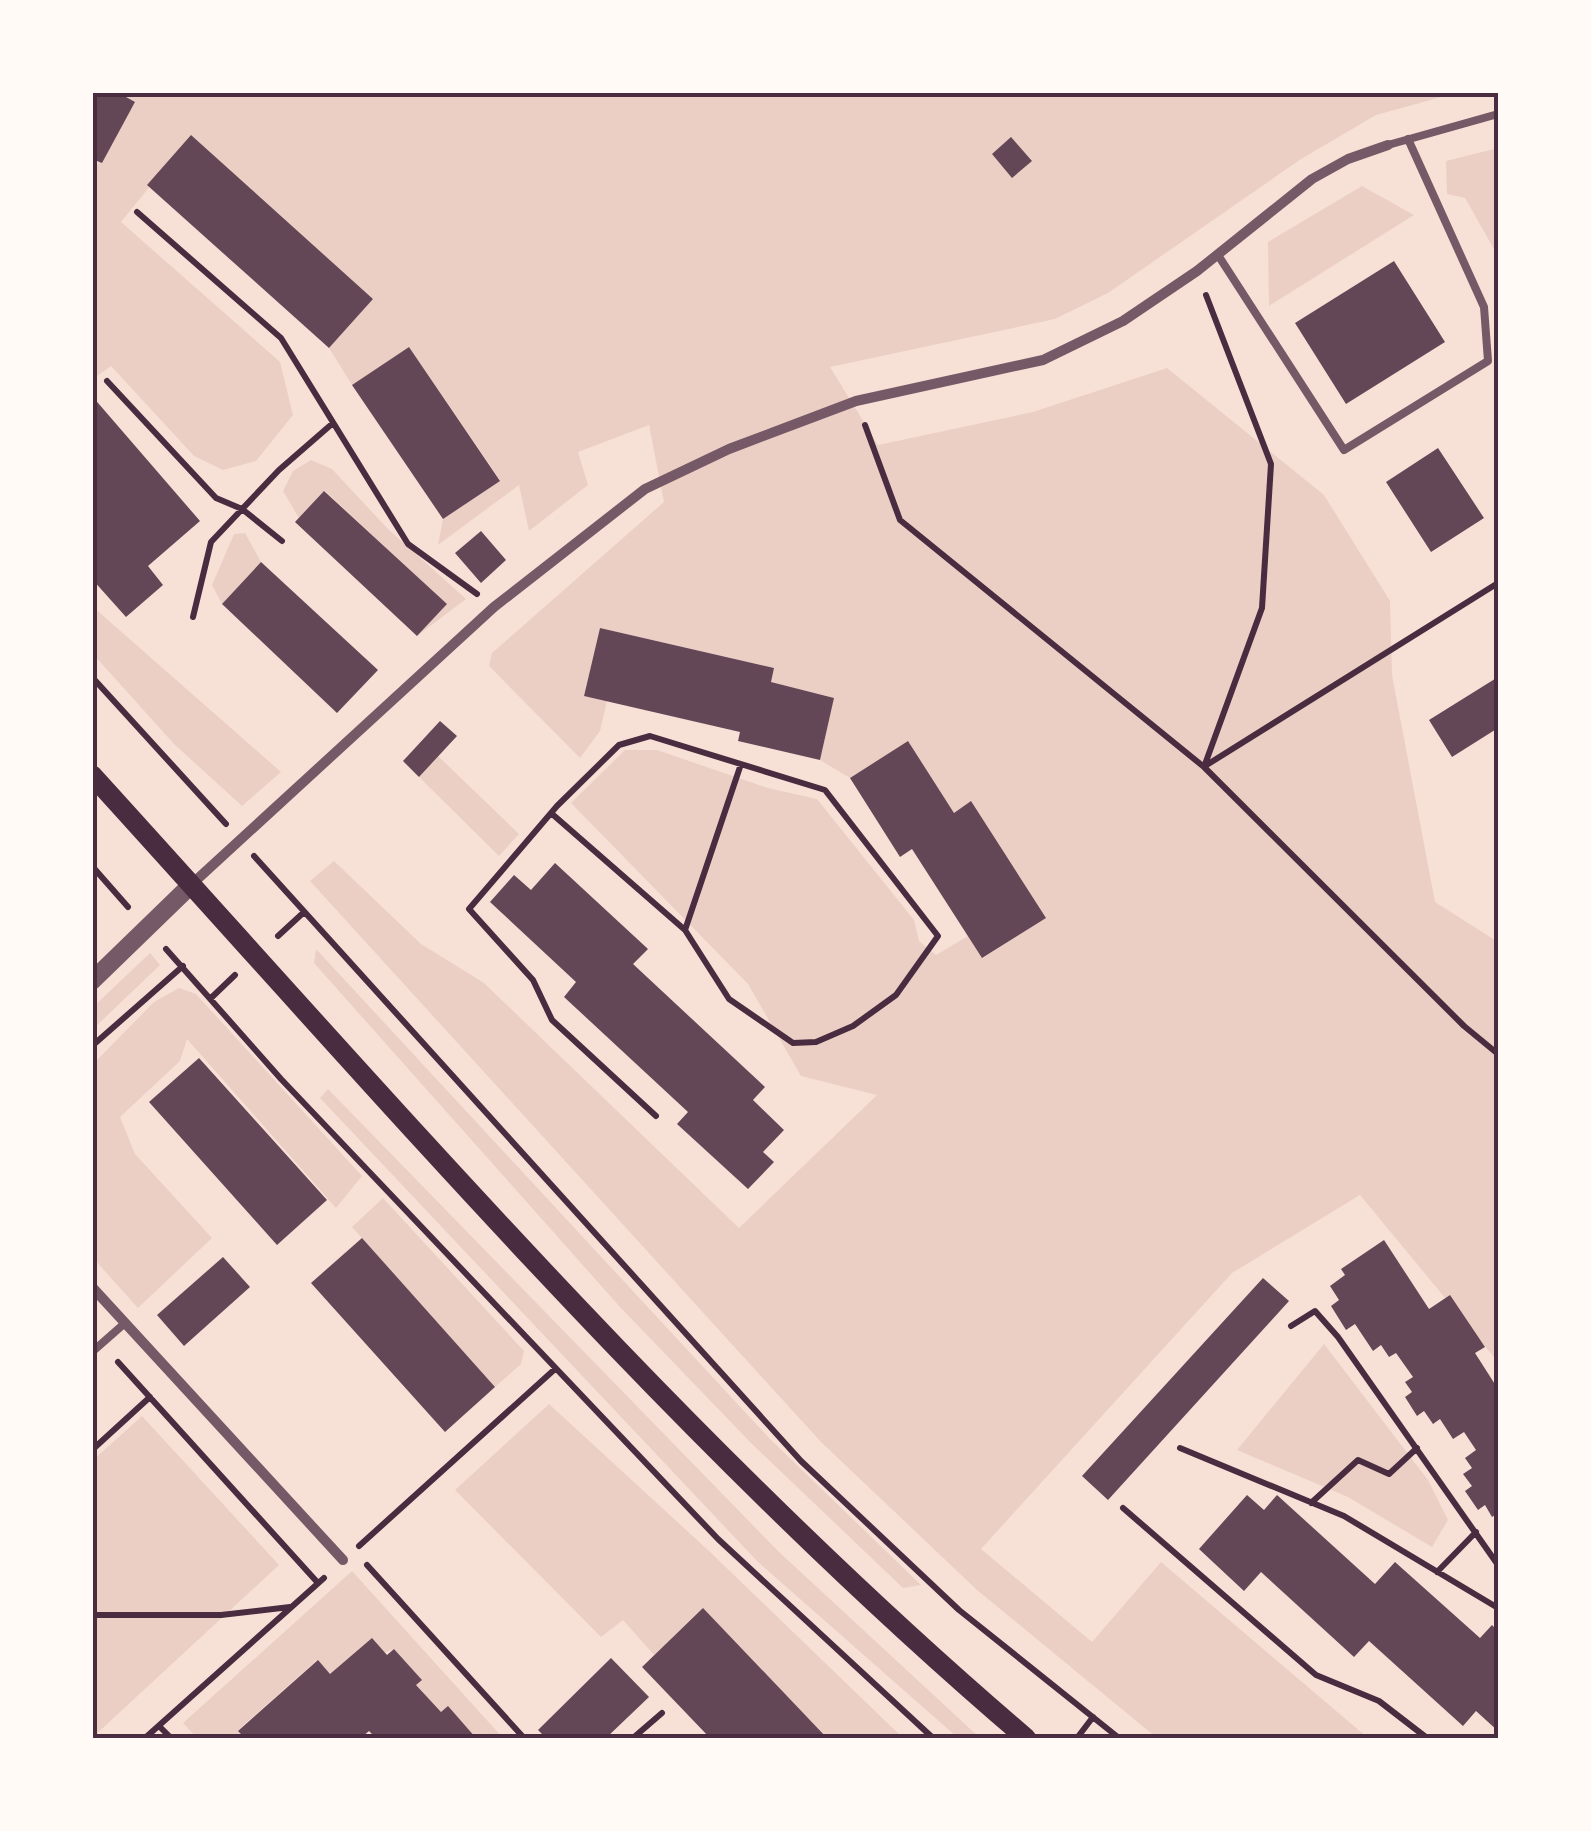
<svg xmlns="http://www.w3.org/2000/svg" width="1591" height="1831" font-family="Lora,serif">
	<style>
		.green { fill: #ebcfc5 }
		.building { fill: #644757 }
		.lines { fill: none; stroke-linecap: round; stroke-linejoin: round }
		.path { stroke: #4a2c40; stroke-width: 6 }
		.service { stroke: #755966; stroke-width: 8 }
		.minor { stroke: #755966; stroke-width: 10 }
		.tertiary { stroke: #755966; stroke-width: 18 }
		.secondary { stroke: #4a2c40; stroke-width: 20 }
		.neatline { fill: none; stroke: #4a2c40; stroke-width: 4 }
	</style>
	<rect width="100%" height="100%" fill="#f7e1d7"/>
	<!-- green -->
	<path class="green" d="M 117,93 L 1456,93 L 1376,115 L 1301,159 L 1108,293 L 1055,319 L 830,367 L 878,445 L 1033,412 L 1167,368 L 1324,495 L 1390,601 L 1392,675 L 1435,902 L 1498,942 L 1498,1362 L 1360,1195 L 1232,1273 L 981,1549 L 1092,1642 L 1161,1562 L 1368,1738 L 1157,1738 L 977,1590 L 821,1442 L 310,881 L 334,861 L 421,944 L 484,983 L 739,1228 L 877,1095 L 801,1076 L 748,984 L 571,803 L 625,750 L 657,750 L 768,788 L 817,799 L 914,920 L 919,941 L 936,955 L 968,936 L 983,958 L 1045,918 L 970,802 L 954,813 L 908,741 L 850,778 L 820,760 L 834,698 L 771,682 L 774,668 L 600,628 L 584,695 L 607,701 L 600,731 L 580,758 L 489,666 L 492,653 L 664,502 L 649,425 L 578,452 L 588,485 L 529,531 L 519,485 L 438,545 L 443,519 L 500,480 L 409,347 L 352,385 L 329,348 L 373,299 L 191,136 L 121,222 L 280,362 L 293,415 L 256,461 L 223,470 L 194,456 L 111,366 L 93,379 L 92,173 L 135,103 Z
		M 1498,148 L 1498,256 L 1465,198 L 1447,194 L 1446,161 Z
		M 1362,186 L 1414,215 L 1269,306 L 1268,242 Z
		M 311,460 L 332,469 L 387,528 L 466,599 L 417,636 L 446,604 L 325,491 L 299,518 L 283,491 L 293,471 Z
		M 245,533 L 261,562 L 222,604 L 212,585 L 234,534 Z
		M 92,606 L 281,772 L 242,806 L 174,744 L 93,654 Z
		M 438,756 L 519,834 L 499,856 L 419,777 Z
		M 316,949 L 770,1439 L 921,1585 L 903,1588 L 751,1443 L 620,1307 L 314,963 Z
		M 150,953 L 160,965 L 93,1029 L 93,1007 Z
		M 179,988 L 196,994 L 362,1176 L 336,1208 L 187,1039 L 180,1061 L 120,1117 L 135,1154 L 212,1238 L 138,1308 L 93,1258 L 93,1064 L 154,1002 Z
		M 328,1089 L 778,1551 L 980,1738 L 958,1738 L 758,1562 L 320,1098 Z
		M 383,1198 L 524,1351 L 521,1364 L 495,1387 L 352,1227 Z
		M 1324,1344 L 1428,1480 L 1448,1520 L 1432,1547 L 1348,1497 L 1237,1450 Z
		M 549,1404 L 709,1551 L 903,1738 L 827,1738 L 703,1609 L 654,1655 L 623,1620 L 601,1637 L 455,1490 Z
		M 142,1416 L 279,1565 L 92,1738 L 92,1461 Z
		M 352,1571 L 503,1738 L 476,1738 L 448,1707 L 441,1712 L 416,1685 L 421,1679 L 394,1649 L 330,1674 L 317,1660 L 238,1730 L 245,1738 L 197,1738 L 183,1723 Z"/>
	<!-- building -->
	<path class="building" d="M 92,92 L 117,92 L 135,102 L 102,163 L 92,159 Z
		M 191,135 L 373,299 L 329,348 L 147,185 Z
		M 1011,137 L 1032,161 L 1012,178 L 992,154 Z
		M 1394,261 L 1445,342 L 1346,404 L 1295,323 Z
		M 409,347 L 500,481 L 443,519 L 352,385 Z
		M 92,396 L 200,521 L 148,566 L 163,585 L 126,617 L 92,579 Z
		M 1438,448 L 1484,518 L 1431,552 L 1386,482 Z
		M 324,491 L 447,604 L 417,636 L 295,522 Z
		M 481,531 L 506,560 L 481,583 L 455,553 Z
		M 261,562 L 378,670 L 337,713 L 222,604 Z
		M 600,628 L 774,668 L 771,682 L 834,698 L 820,760 L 738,741 L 740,732 L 584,696 Z
		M 1498,677 L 1498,728 L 1452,757 L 1429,720 Z
		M 440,721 L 457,736 L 419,777 L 403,761 Z
		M 908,741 L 954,813 L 971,801 L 1046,918 L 982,958 L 912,849 L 900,857 L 850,778 Z
		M 555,863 L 648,949 L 633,964 L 765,1087 L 753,1100 L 784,1130 L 763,1152 L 774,1162 L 748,1189 L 677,1124 L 688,1112 L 564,997 L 576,982 L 490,902 L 514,875 L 531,890 Z
		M 199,1058 L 327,1200 L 277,1245 L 149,1102 Z
		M 362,1238 L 495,1387 L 445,1432 L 311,1283 Z
		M 1384,1240 L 1429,1309 L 1450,1295 L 1485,1347 L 1475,1353 L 1498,1389 L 1498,1513 L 1492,1517 L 1485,1505 L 1478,1510 L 1465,1491 L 1472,1486 L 1463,1474 L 1472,1468 L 1465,1458 L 1476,1450 L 1464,1432 L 1453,1439 L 1440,1419 L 1433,1424 L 1424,1411 L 1417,1416 L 1405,1397 L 1412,1392 L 1405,1382 L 1413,1377 L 1396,1353 L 1389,1357 L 1381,1345 L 1373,1351 L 1355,1324 L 1346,1330 L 1331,1306 L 1339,1300 L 1330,1286 L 1345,1275 L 1341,1269 Z
		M 223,1257 L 250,1287 L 184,1346 L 157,1315 Z
		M 1263,1278 L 1289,1301 L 1108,1500 L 1082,1476 Z
		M 1247,1495 L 1264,1510 L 1277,1495 L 1375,1584 L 1395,1562 L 1480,1638 L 1492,1625 L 1498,1631 L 1498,1731 L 1476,1711 L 1463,1726 L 1369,1641 L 1354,1657 L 1261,1572 L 1244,1591 L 1199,1549 Z
		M 703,1608 L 827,1738 L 710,1738 L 642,1667 Z
		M 372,1638 L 387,1655 L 394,1649 L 422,1680 L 416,1685 L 441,1712 L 448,1706 L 476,1738 L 376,1738 L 369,1731 L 361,1738 L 333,1734 L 329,1738 L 245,1738 L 238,1731 L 318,1660 L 330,1674 Z
		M 611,1658 L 649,1697 L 606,1738 L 546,1738 L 538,1730 Z"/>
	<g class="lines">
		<!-- path -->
		<path class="path" d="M 137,212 L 281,338 L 408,544 L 477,594
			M 107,381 L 216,498 L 242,509 L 282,541
			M 865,425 L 900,520 L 1204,767 L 1464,1026 L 1498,1054
			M 193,617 L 211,542 L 279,470 L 333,423
			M 92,677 L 226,824
			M 1205,766 L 1498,583
			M 1204,767 L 1262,608 L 1271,464 L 1206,295
			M 551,813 L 685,930 L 729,999 L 793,1043 L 816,1042 L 853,1026 L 896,995 L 938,936 L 825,790 L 650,736 L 619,745 L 557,806 L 469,909 L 533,980 L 552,1020 L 656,1116
			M 254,856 L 801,1461 L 959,1610 L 1119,1738
			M 92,866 L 128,907
			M 685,930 L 741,764
			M 278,936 L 303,913
			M 166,949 L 281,1079 L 718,1539 L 933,1738
			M 211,998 L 235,975
			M 92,1046 L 183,966
			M 1291,1326 L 1315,1311 L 1338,1337 L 1498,1565
			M 118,1362 L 318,1583
			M 1180,1448 L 1344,1516 L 1498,1608
			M 92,1450 L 150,1397
			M 1311,1503 L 1358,1460 L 1389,1474 L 1417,1448
			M 1123,1508 L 1316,1675 L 1379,1701 L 1427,1738
			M 359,1546 L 555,1369
			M 367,1565 L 524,1738
			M 1437,1572 L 1476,1532
			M 92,1615 L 221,1615 L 290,1607
			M 159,1726 L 171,1738
			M 145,1738 L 324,1578
			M 633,1738 L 662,1713
			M 1077,1738 L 1093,1717"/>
		<!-- service -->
		<path class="service" d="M 1388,145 L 1498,114
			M 1218,255 L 1344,450 L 1488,361 L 1484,307 L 1408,139
			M 92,1352 L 125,1323"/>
		<!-- minor -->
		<path class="minor" d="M 192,884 L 494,607 L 645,489 L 729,449 L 856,401 L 1043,360 L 1123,321 L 1197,271 L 1312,179 L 1348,159 L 1388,145
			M 92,1287 L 343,1560"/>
		<!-- tertiary -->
		<path class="tertiary" d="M 92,981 L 192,884"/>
		<!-- secondary -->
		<path class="secondary" d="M 92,775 C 391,1104 688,1450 1026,1738"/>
	</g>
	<!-- border -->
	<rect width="1591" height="1831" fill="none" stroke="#fffaf5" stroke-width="190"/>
	<rect x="95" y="95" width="1401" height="1641" class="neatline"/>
</svg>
